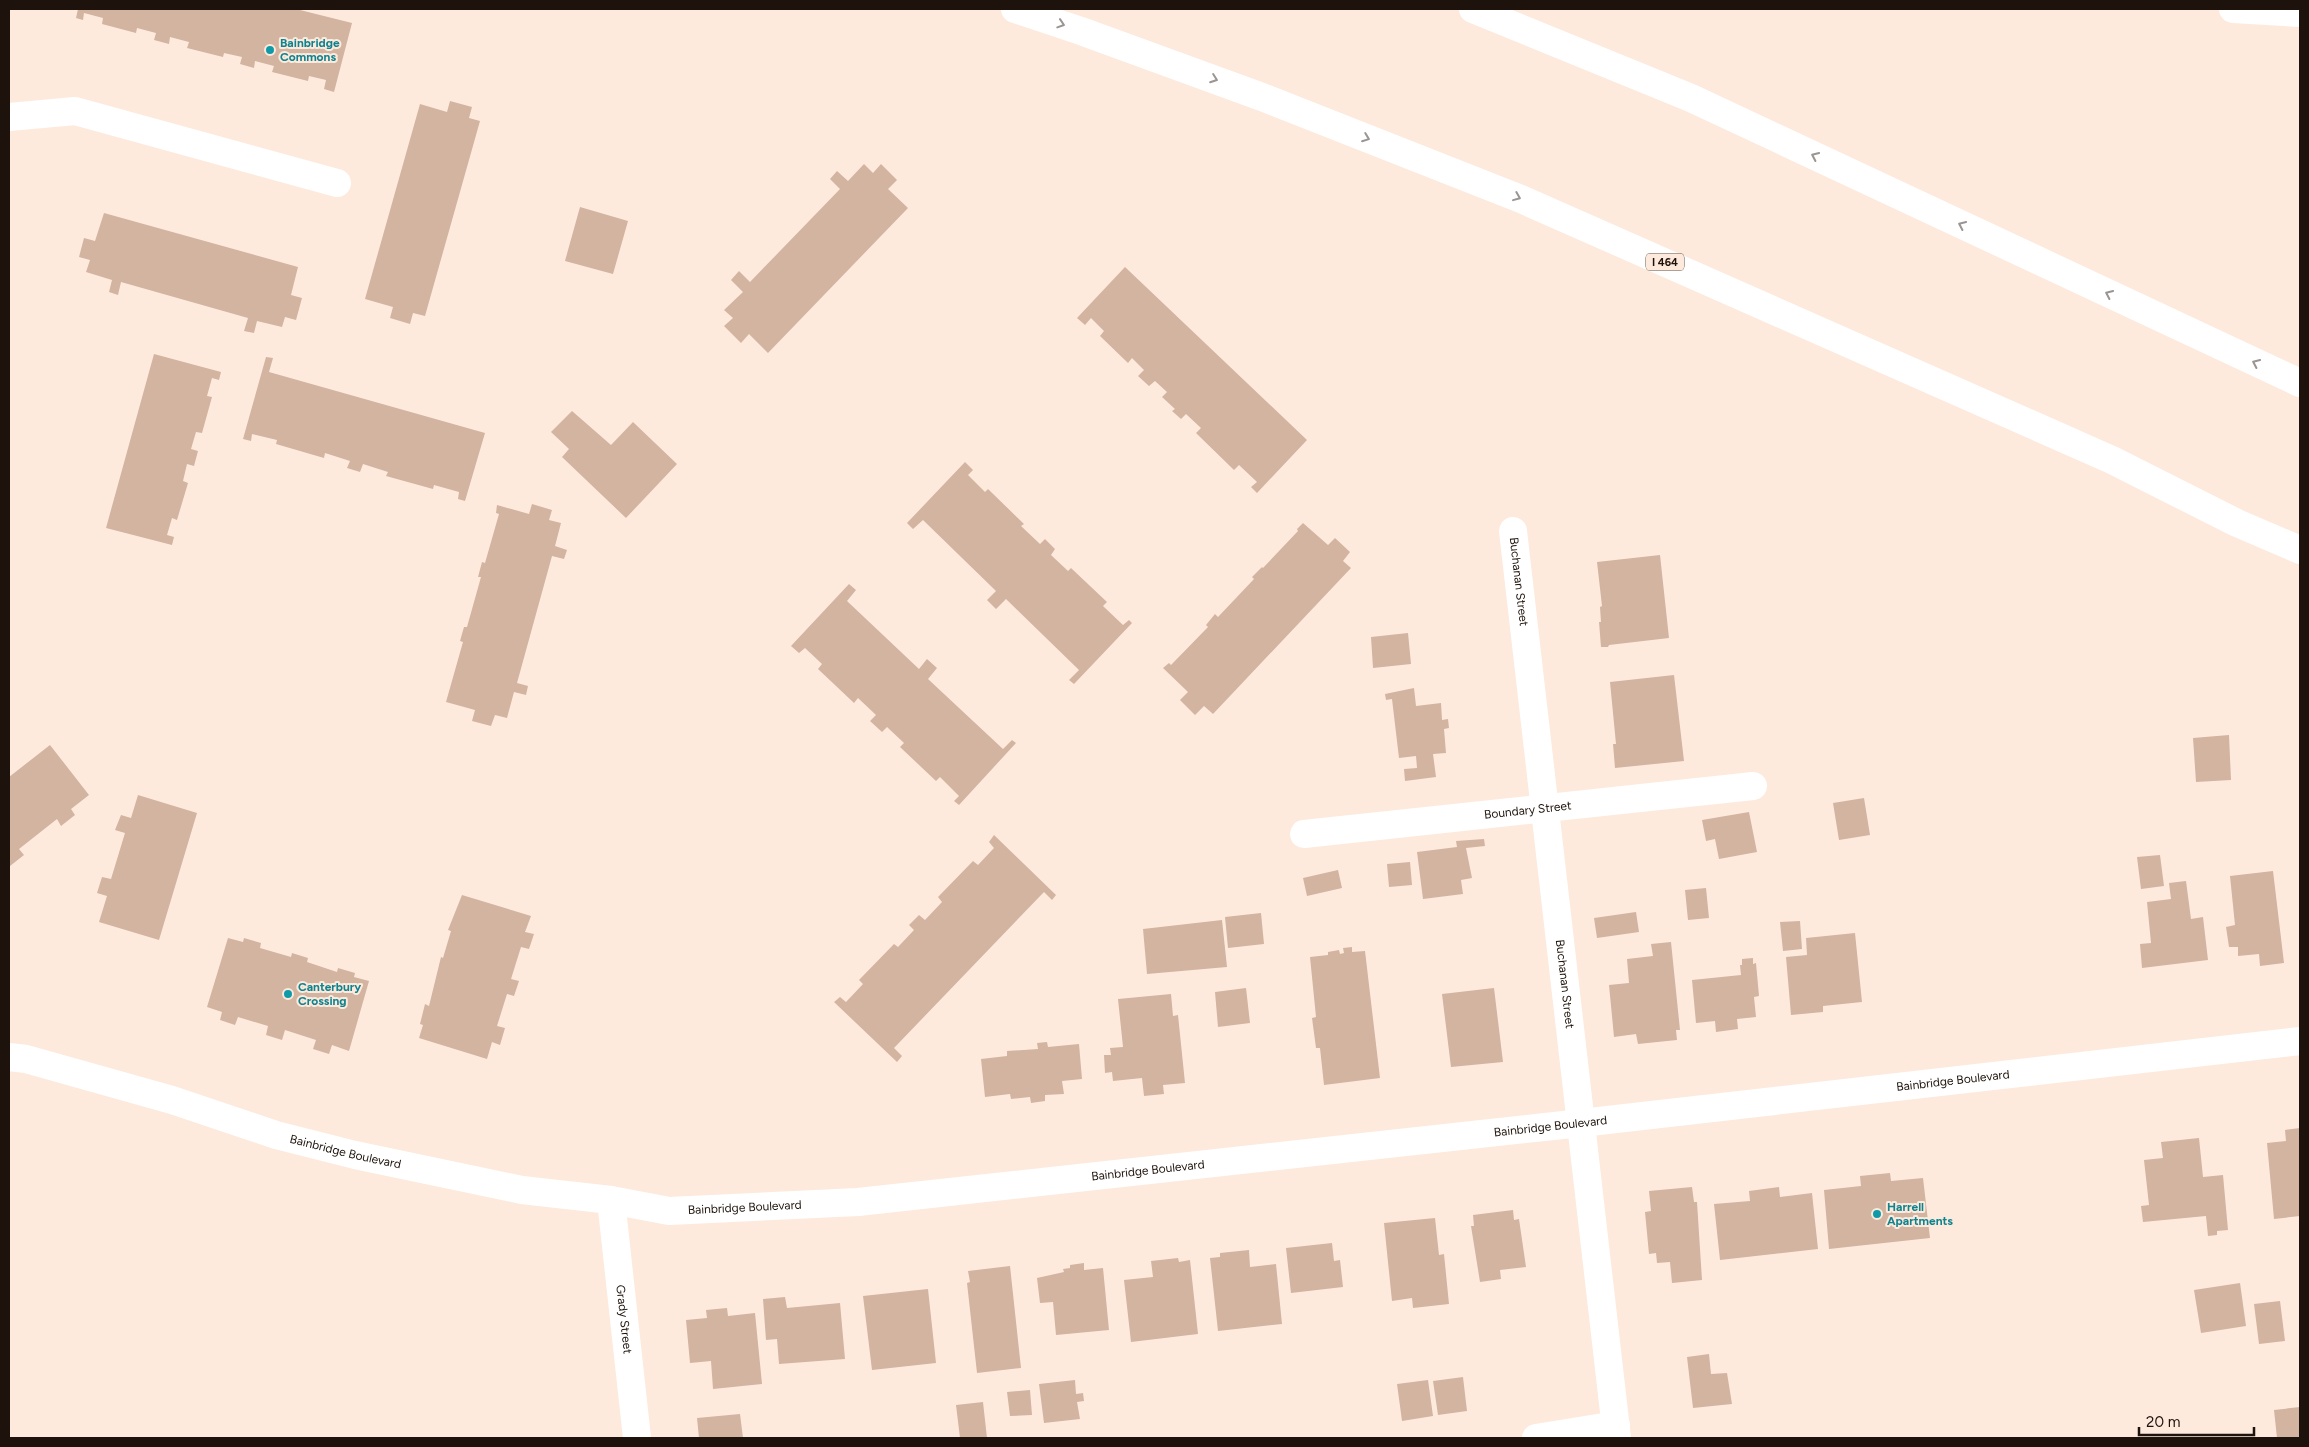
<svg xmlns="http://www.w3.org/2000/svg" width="2309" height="1447" font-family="Figtree,sans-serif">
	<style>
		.building { fill: #d2b4a0 }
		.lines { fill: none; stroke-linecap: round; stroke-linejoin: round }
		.minor { stroke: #fff; stroke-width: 28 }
		.highway { stroke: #fff; stroke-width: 28 }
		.oneway { stroke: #9a9592 }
		.culture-dot { fill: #0f9aa8; stroke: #fdeadd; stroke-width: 2 }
		.labels { text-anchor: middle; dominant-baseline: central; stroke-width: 4; stroke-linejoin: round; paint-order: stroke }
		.shield { fill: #fdeadd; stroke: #61544b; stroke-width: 1 }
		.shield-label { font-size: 11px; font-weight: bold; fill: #1e130c }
		.culture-label { font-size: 12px; font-weight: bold; fill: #0d838f; stroke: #fdeadd; text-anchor: start }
		.street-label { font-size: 12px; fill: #1e130c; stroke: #fdeadd }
	</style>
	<rect width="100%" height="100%" fill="#fdeadd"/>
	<!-- building -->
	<path class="building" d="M 78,9 L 296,9 L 352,23 L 334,92 L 324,89 L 326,80 L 309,76 L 308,81 L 272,72 L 274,66 L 255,61 L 254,68 L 240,64 L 242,57 L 224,53 L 223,57 L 187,48 L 189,42 L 170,37 L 169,44 L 154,40 L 156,33 L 137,28 L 136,33 L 102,24 L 103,18 L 84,13 L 83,20 L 76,18 Z
		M 450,101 L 472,107 L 469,118 L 480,121 L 425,316 L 413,313 L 410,324 L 390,318 L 393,307 L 365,299 L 420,104 L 447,112 Z
		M 864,164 L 873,173 L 881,164 L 897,180 L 888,189 L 908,208 L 768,353 L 749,334 L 741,343 L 724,326 L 733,318 L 724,310 L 743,292 L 731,280 L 739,271 L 750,282 L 840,189 L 830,179 L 837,171 L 848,181 Z
		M 580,207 L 628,221 L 613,274 L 565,261 Z
		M 104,213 L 298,267 L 291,295 L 302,298 L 296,320 L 285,317 L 282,327 L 257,321 L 254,333 L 244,331 L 248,318 L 121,282 L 118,295 L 109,292 L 112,280 L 86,272 L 90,260 L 79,257 L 84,238 L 95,241 Z
		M 1125,267 L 1307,440 L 1257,493 L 1251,487 L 1257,482 L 1239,465 L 1234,470 L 1196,433 L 1201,428 L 1186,414 L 1181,419 L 1172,411 L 1175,409 L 1162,397 L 1167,392 L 1155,381 L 1149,386 L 1138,376 L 1144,370 L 1132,358 L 1128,363 L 1100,336 L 1104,331 L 1091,318 L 1085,325 L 1077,318 Z
		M 154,354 L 221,372 L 219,380 L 212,378 L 207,396 L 212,397 L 202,433 L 196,432 L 191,449 L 198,451 L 194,466 L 187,464 L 183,481 L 188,483 L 177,520 L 172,518 L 167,535 L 174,537 L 172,545 L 106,528 Z
		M 266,357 L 273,358 L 269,372 L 485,433 L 465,501 L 458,499 L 459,492 L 434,485 L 433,489 L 386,476 L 388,472 L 363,464 L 360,472 L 347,468 L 350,461 L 325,453 L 324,458 L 276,444 L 277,440 L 252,434 L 251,441 L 243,439 Z
		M 572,411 L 611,445 L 633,422 L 677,464 L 626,518 L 562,457 L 569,449 L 551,432 Z
		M 965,462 L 973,470 L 968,475 L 985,492 L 988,489 L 1024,524 L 1021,526 L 1040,544 L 1045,539 L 1055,549 L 1051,555 L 1068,571 L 1071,568 L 1107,602 L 1103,606 L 1123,625 L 1129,620 L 1132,623 L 1074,684 L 1069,680 L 1079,670 L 1006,599 L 996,609 L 987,600 L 996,591 L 923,520 L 913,529 L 907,523 Z
		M 532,504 L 552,510 L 549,520 L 561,523 L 555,546 L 567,550 L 564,559 L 552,556 L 517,683 L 528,686 L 526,695 L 514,692 L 507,718 L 495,715 L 491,726 L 472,721 L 475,710 L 446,702 L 463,642 L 460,641 L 464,627 L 467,627 L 481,577 L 478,577 L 482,562 L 485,563 L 499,514 L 496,513 L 497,505 L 529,514 Z
		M 1303,523 L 1328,545 L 1335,538 L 1350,552 L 1343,561 L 1351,568 L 1213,714 L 1204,706 L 1195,715 L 1180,700 L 1188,692 L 1163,668 L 1169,663 L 1171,665 L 1208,627 L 1206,625 L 1215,614 L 1218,617 L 1254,579 L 1252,577 L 1262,567 L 1263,568 L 1298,531 L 1297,529 Z
		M 1660,555 L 1669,638 L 1609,645 L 1608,647 L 1601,647 L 1599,622 L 1601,622 L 1600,607 L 1602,606 L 1597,562 Z
		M 849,584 L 856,590 L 847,601 L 919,669 L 927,659 L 937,668 L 928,679 L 1003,749 L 1012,740 L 1016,743 L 959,805 L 954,801 L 959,796 L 940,777 L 936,781 L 900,747 L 904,743 L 887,727 L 882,732 L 870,721 L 876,715 L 858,698 L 854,703 L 818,669 L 822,664 L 805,648 L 799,653 L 791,646 Z
		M 1408,633 L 1411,664 L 1373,668 L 1371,637 Z
		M 1674,675 L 1684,761 L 1615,768 L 1613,744 L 1616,744 L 1610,682 Z
		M 1414,688 L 1416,706 L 1441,703 L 1442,720 L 1448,719 L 1449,728 L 1444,729 L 1446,753 L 1433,754 L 1436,777 L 1405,781 L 1404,769 L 1417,768 L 1416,756 L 1399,758 L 1392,699 L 1386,700 L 1385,694 Z
		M 2229,735 L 2231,780 L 2196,782 L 2193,738 Z
		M 50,745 L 89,795 L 71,809 L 75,815 L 61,826 L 57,819 L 19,849 L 24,855 L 10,866 L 9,777 Z
		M 138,795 L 197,813 L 159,940 L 99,922 L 107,896 L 97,893 L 102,877 L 111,879 L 125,833 L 115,830 L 121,815 L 131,818 Z
		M 1864,798 L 1870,835 L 1839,840 L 1833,803 Z
		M 1749,812 L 1757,852 L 1719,859 L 1715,839 L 1706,841 L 1702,820 Z
		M 994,835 L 1056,895 L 1052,900 L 1044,892 L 894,1048 L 902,1056 L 897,1062 L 834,1002 L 840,997 L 846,1002 L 863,984 L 859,980 L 894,944 L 898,947 L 914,930 L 909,925 L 919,915 L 925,920 L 942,902 L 938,897 L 973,861 L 978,865 L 994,848 L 989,842 Z
		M 1484,839 L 1485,846 L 1466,848 L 1472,878 L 1461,880 L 1463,894 L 1423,899 L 1417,852 L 1457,847 L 1456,841 Z
		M 2160,855 L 2164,886 L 2141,889 L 2137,857 Z
		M 1410,862 L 1412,885 L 1389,887 L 1387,864 Z
		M 1338,870 L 1342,888 L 1307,896 L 1303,878 Z
		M 2273,871 L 2284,963 L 2260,966 L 2259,954 L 2238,956 L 2238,947 L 2229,947 L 2226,927 L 2235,925 L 2230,876 Z
		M 2186,881 L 2191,919 L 2203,917 L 2208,960 L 2142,968 L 2140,944 L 2151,943 L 2147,902 L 2171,899 L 2169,883 Z
		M 1706,888 L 1709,918 L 1688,920 L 1685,890 Z
		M 462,895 L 531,916 L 525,932 L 534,934 L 529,949 L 521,947 L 511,979 L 519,981 L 514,996 L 507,994 L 497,1026 L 505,1028 L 500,1045 L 492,1042 L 487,1059 L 419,1038 L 423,1025 L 420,1024 L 425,1004 L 429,1006 L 441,957 L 443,958 L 451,931 L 448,930 Z
		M 1636,912 L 1639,932 L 1597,938 L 1594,918 Z
		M 1261,913 L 1264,944 L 1228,948 L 1225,917 Z
		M 1222,920 L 1227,967 L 1147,974 L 1143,929 Z
		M 1800,921 L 1802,949 L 1783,951 L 1780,922 Z
		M 1855,933 L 1862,1002 L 1823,1006 L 1823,1012 L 1791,1015 L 1786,957 L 1807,955 L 1806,938 Z
		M 228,938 L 243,942 L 244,938 L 261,943 L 260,948 L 291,957 L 292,953 L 308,958 L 307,962 L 337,972 L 338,968 L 355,973 L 354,977 L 369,981 L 349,1051 L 332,1045 L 329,1054 L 313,1049 L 316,1040 L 285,1030 L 282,1040 L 266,1035 L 268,1026 L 238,1017 L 235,1025 L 220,1020 L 222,1012 L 207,1007 Z
		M 1671,942 L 1680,1030 L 1676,1030 L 1677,1040 L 1638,1044 L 1636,1034 L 1614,1037 L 1609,985 L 1629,983 L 1627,959 L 1653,956 L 1651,944 Z
		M 1352,947 L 1352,952 L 1365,951 L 1380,1078 L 1324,1085 L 1320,1048 L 1316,1048 L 1312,1018 L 1316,1017 L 1310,957 L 1328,955 L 1328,952 L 1339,950 L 1340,954 L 1344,953 L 1343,948 Z
		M 1753,958 L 1753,964 L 1756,963 L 1759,996 L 1754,997 L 1756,1017 L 1737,1019 L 1738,1029 L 1716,1032 L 1715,1021 L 1696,1023 L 1692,980 L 1741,975 L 1740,965 L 1742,965 L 1742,959 Z
		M 1246,988 L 1250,1023 L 1218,1027 L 1215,992 Z
		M 1494,988 L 1503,1062 L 1451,1067 L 1442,994 Z
		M 1171,994 L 1173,1016 L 1178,1015 L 1185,1083 L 1163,1085 L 1164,1094 L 1144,1096 L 1142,1078 L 1113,1081 L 1112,1072 L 1105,1073 L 1104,1055 L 1111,1055 L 1110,1048 L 1123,1047 L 1118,999 Z
		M 1047,1042 L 1048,1047 L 1079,1044 L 1082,1079 L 1062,1081 L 1064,1094 L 1045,1095 L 1045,1101 L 1031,1103 L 1030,1097 L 1011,1099 L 1010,1094 L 985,1097 L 981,1059 L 1007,1056 L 1007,1051 L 1038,1049 L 1037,1043 Z
		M 2300,1128 L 2300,1216 L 2274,1219 L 2267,1143 L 2286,1141 L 2285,1130 Z
		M 2199,1138 L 2203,1177 L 2223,1175 L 2228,1230 L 2217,1231 L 2217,1235 L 2208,1236 L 2206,1216 L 2143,1222 L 2141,1206 L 2149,1205 L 2144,1160 L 2163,1158 L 2161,1142 Z
		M 1890,1173 L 1891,1181 L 1923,1178 L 1930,1238 L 1829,1249 L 1824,1190 L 1861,1186 L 1860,1176 Z
		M 1692,1187 L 1694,1202 L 1697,1202 L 1702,1280 L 1672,1283 L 1670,1262 L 1657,1263 L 1656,1253 L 1649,1254 L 1645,1212 L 1651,1211 L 1649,1191 Z
		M 1779,1187 L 1780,1197 L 1812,1193 L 1818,1249 L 1720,1260 L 1714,1204 L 1750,1201 L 1749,1191 Z
		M 1513,1210 L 1514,1220 L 1519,1219 L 1526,1267 L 1500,1270 L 1501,1279 L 1480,1282 L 1471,1226 L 1474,1226 L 1473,1215 Z
		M 1435,1218 L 1439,1255 L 1444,1254 L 1449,1304 L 1413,1308 L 1412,1298 L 1392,1301 L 1384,1223 Z
		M 1332,1243 L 1334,1261 L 1340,1260 L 1343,1287 L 1291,1293 L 1286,1248 Z
		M 1249,1250 L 1250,1267 L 1276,1264 L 1282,1324 L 1218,1331 L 1210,1258 L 1220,1257 L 1220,1253 Z
		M 1178,1258 L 1179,1262 L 1190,1260 L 1198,1334 L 1131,1342 L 1124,1280 L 1153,1277 L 1151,1261 Z
		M 1084,1263 L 1084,1270 L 1103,1268 L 1109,1330 L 1056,1335 L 1053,1302 L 1040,1303 L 1037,1278 L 1064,1272 L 1063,1269 L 1070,1268 L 1070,1265 Z
		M 1010,1266 L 1021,1368 L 977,1373 L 967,1283 L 970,1282 L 968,1271 Z
		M 2240,1283 L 2246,1326 L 2201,1333 L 2194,1290 Z
		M 928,1289 L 936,1363 L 872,1370 L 863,1296 Z
		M 785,1297 L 787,1308 L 840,1303 L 845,1359 L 779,1364 L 777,1339 L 766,1340 L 763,1299 Z
		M 2280,1301 L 2285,1341 L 2259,1344 L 2254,1304 Z
		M 727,1308 L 728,1316 L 755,1313 L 762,1384 L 713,1389 L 711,1361 L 690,1363 L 686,1320 L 707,1318 L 706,1310 Z
		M 1709,1354 L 1711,1374 L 1727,1373 L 1732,1404 L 1693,1408 L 1687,1357 Z
		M 1463,1377 L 1467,1411 L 1438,1415 L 1433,1381 Z
		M 1075,1380 L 1076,1394 L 1083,1393 L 1084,1401 L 1077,1402 L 1080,1419 L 1044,1423 L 1039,1384 Z
		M 1428,1380 L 1433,1416 L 1402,1421 L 1397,1384 Z
		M 1030,1390 L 1032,1415 L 1010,1416 L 1007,1392 Z
		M 983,1402 L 987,1438 L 960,1438 L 956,1405 Z
		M 2300,1407 L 2300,1438 L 2277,1438 L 2274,1410 Z
		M 740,1414 L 743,1438 L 699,1438 L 697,1418 Z"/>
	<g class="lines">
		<!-- minor -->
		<g class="minor">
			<path d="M 2233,9 L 2300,13"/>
			<path d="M 9,117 L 75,111 L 337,183"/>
			<path id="s1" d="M 1513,531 L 1617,1438"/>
			<path id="s2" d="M 1304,834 L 1753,786"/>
			<path id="s3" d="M 9,1057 L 26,1059 L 172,1100 L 276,1135 L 355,1155 L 522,1190 L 611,1200 L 669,1211 L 858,1202 L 1581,1123 L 2300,1041"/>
			<path id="s4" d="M 611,1200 L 637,1438"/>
			<path d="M 1536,1438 L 1616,1425"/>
		</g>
		<!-- highway -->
		<path class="highway" d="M 1015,9 L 1081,31 L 1262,97 L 1521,199 L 2112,460 L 2237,523 L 2300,550
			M 1473,9 L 1691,98 L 2300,383"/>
	</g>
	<!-- one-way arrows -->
	<defs><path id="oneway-chevron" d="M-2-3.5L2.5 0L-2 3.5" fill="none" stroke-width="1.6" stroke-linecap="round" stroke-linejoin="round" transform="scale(1.25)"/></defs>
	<g class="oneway">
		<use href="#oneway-chevron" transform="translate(1061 24) rotate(18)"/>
		<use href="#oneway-chevron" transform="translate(1214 79) rotate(20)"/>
		<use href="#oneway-chevron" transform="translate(1366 138) rotate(21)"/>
		<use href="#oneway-chevron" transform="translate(1815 156) rotate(-155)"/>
		<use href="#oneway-chevron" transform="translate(1517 197) rotate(22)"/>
		<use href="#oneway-chevron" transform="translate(1962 225) rotate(-155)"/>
		<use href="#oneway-chevron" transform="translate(2109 294) rotate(-155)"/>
		<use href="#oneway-chevron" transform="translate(2256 363) rotate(-155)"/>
	</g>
	<!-- markers -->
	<g class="culture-dot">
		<circle cx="270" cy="50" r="5"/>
		<circle cx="288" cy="994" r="5"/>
		<circle cx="1877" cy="1214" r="5"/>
	</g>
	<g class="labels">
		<!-- shield labels -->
		<rect class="shield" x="1646" y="253.5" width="38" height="17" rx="4"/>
		<g class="shield-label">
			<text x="1665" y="262">I 464</text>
		</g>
		<!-- culture labels -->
		<g class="culture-label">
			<text x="280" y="43">Bainbridge<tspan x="280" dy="14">Commons</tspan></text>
			<text x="298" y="987">Canterbury<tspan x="298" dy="14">Crossing</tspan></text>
			<text x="1887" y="1207">Harrell<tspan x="1887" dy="14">Apartments</tspan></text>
		</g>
		<!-- street labels -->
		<g class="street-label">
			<text stroke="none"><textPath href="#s1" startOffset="51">Buchanan Street</textPath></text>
			<text stroke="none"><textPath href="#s2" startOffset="225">Boundary Street</textPath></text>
			<text stroke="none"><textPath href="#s1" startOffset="456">Buchanan Street</textPath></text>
			<text stroke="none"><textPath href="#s3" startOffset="1970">Bainbridge Boulevard</textPath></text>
			<text stroke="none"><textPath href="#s3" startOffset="1565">Bainbridge Boulevard</textPath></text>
			<text stroke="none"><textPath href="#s3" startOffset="350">Bainbridge Boulevard</textPath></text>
			<text stroke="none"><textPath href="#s3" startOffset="1160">Bainbridge Boulevard</textPath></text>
			<text stroke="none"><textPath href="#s3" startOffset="755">Bainbridge Boulevard</textPath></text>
			<text stroke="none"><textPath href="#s4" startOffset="120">Grady Street</textPath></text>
		</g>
	</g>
	<!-- border -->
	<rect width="2309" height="1447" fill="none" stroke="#1e130c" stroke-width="20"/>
	<!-- scale -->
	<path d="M2139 1427v8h115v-8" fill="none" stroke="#1e130c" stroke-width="2.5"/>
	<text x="2146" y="1427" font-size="15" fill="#1e130c" stroke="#fdeadd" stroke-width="4" paint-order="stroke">20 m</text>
</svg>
